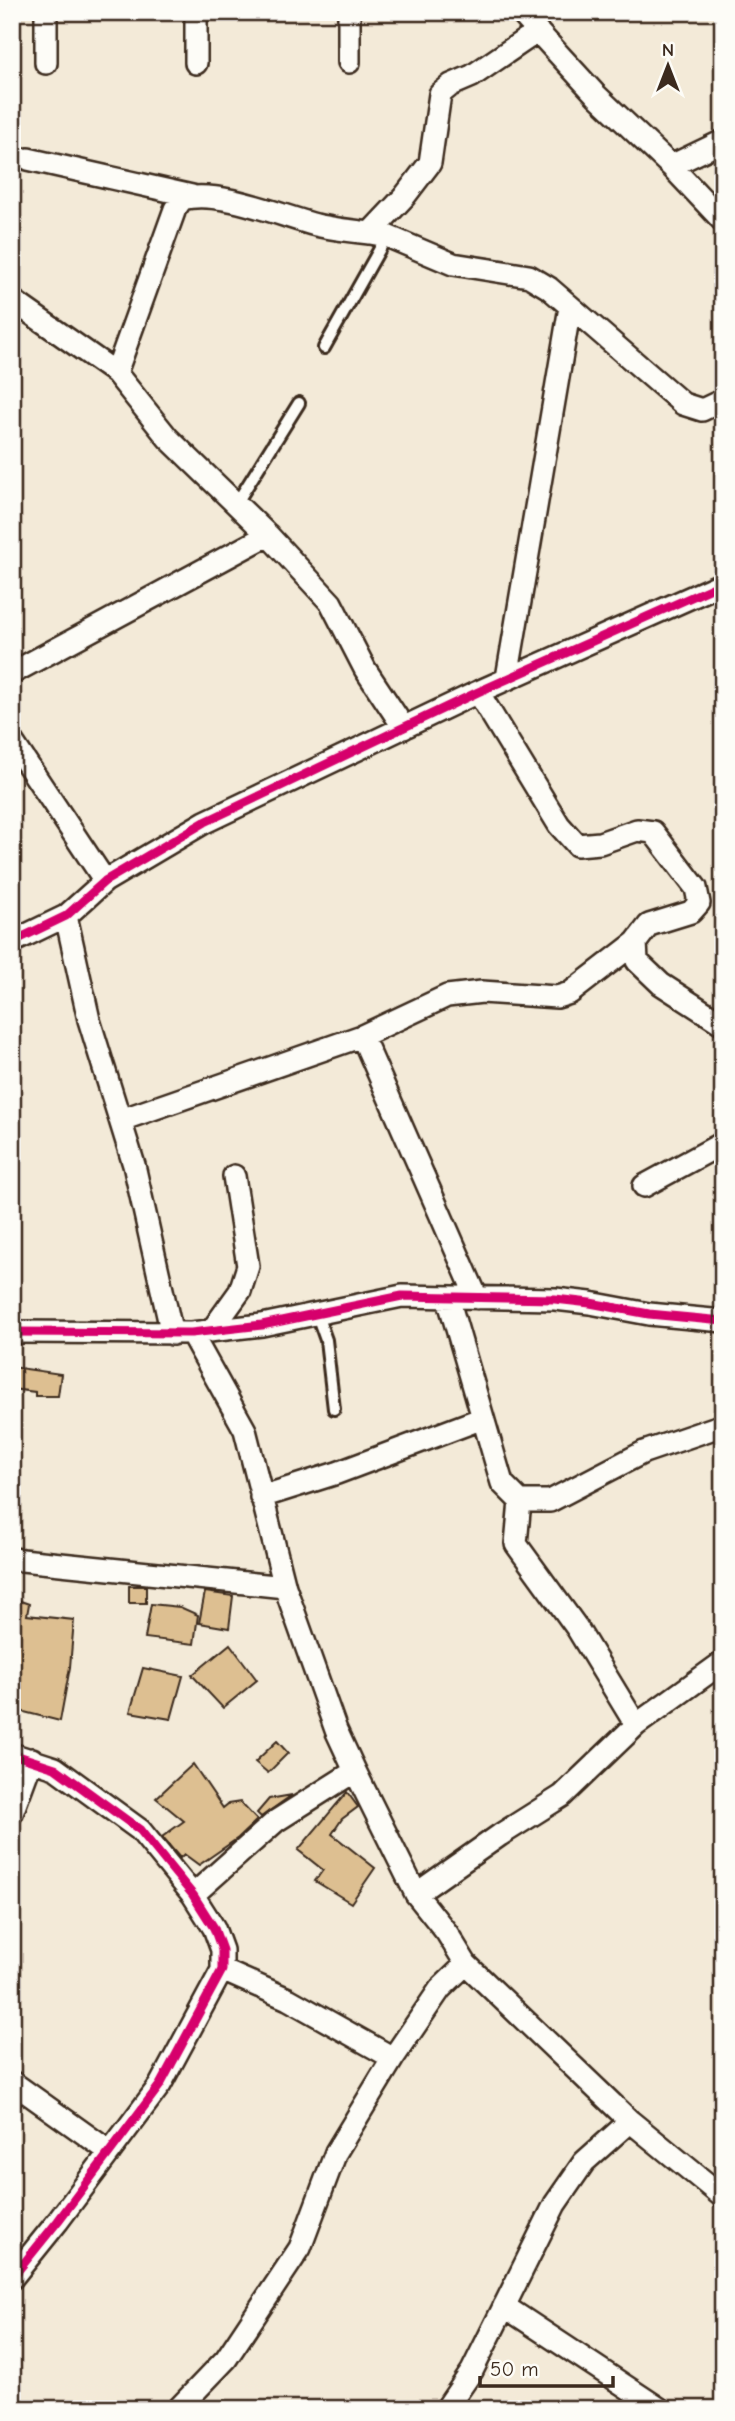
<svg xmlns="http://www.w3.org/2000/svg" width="735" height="2421" font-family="'Comic Neue',sans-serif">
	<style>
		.building { fill: #ddbf91; stroke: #3b2a1e; stroke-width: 2 }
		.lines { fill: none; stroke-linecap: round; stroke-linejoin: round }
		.service-casing { stroke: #3b2a1e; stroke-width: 16 }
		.minor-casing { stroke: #3b2a1e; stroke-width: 26 }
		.service { stroke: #fdfcf7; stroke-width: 10 }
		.minor { stroke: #fdfcf7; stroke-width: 21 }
		.cycleway-casing { stroke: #fdfcf7; stroke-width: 13 }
		.cycleway { stroke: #d6006c; stroke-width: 9 }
	</style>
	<rect width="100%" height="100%" fill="#f3ead8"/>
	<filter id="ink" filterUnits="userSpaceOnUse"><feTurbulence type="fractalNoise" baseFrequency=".0143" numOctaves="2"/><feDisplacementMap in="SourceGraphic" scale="14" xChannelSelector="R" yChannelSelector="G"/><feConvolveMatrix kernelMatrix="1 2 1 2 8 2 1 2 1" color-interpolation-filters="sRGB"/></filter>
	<g filter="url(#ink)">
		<!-- building -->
		<path class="building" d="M 12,1367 L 61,1374 L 58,1396 L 35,1396 L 35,1392 L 12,1389 Z
			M 129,1586 L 146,1586 L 146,1603 L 129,1603 Z
			M 205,1592 L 233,1596 L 229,1628 L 199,1623 Z
			M 12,1598 L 29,1604 L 27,1615 L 74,1620 L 70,1667 L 60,1721 L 12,1709 L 12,1671 L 18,1647 L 12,1645 Z
			M 151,1604 L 180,1607 L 198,1615 L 194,1644 L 145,1638 Z
			M 230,1644 L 257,1680 L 223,1708 L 192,1675 Z
			M 143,1668 L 183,1676 L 171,1719 L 130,1712 Z
			M 277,1741 L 288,1753 L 268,1773 L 255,1762 Z
			M 193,1764 L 223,1808 L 228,1804 L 240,1802 L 257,1820 L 238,1838 L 199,1865 L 184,1854 L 180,1858 L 162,1837 L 184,1821 L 156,1798 Z
			M 347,1792 L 358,1807 L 342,1819 L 332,1834 L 375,1868 L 351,1903 L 315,1881 L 323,1870 L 298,1850 Z
			M 292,1795 L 261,1817 L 257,1813 L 269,1799 Z"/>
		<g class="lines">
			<defs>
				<path id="service" d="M 324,348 L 387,236
					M 236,504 L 299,403
					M 317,1315 L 326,1340 L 334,1409"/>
				<path id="minor" d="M 46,12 L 46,63
					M 196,12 L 196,63
					M 520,12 L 596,95 L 671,166 L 723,221
					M 349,62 L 349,12
					M 28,159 L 192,196
					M 671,166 L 723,141
					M 370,233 L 387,236 L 453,264 L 529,276 L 549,288 L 683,404 L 702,410 L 723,400
					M 12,300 L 116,373 L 168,438 L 268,535 L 331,603 L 365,669 L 404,728
					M 116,373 L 175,209 L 182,199 C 218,189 279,215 316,225 C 333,229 352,231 370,233 L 404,197 L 430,163 L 440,94 L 451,85 L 472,76 L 538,31
					M 12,673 L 268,535
					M 507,678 L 570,307
					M 478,692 L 559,825 L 577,845 L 600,843 L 637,830 L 653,832 L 696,888 L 699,903 L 691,912 L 649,925 L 636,942 L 637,961 L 661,984 L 723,1024
					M 12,741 L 105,881
					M 66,916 L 89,1020 L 134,1165 L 172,1334
					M 12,942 L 66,916 L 105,881 L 205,822 L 478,692 L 723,583
					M 362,1036 L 477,1298
					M 121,1120 L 362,1036 L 447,996 L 482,992 L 557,997 L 570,993 L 636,942
					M 644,1186 L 723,1143
					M 448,1298 L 502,1483 L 520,1501 L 550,1501 L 644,1452 L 723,1425
					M 212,1330 L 240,1291 L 248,1266 L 234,1176
					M 12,1332 L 191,1333 L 262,1325 L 402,1296 L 555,1299 L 590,1303 L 649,1314 L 723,1321
					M 191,1333 L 245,1430 L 285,1587 L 336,1730 L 355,1771 L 276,1821 L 193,1895
					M 261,1497 L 337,1473 L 483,1418
					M 520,1501 L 516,1544 L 577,1628 L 636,1725
					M 12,1559 L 285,1587
					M 12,1754 L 55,1768 L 140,1830 L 193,1895 L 214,1928 L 222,1950 L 222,1970 L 160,2085 L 58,2221 L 12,2278
					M 355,1771 L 416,1894 L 447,1933 L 466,1964 L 630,2121 L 723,2197
					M 12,1813 L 32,1759
					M 416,1894 L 500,1835 L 562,1796 L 636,1725 L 723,1662
					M 222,1970 L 288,1999 L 393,2058
					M 12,2082 L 110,2152
					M 504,2306 L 660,2409
					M 178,2409 L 226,2359 L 300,2248 L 336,2152 L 393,2058 L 440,1989 L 466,1964
					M 446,2409 L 472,2371 L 555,2204 L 584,2162 L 630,2121"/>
			</defs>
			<!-- service casing -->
			<use href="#service" class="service-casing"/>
			<!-- minor casing -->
			<use href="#minor" class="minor-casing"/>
			<!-- service -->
			<use href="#service" class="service"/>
			<!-- minor -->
			<use href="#minor" class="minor"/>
			<defs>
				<path id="cycleway" d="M 12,942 L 66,916 L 105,881 L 205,822 L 478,692 L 723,583
					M 12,1332 L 191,1333 L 262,1325 L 402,1296 L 555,1299 L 590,1303 L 649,1314 L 723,1321
					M 12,1754 L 55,1768 L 140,1830 L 193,1895 L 214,1928 L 222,1950 L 222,1970 L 160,2085 L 58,2221 L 12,2278"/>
			</defs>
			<!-- cycleway casing -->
			<use href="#cycleway" class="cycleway-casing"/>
			<!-- cycleway -->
			<use href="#cycleway" class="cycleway"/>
		</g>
	</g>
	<!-- margin -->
	<rect width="735" height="2421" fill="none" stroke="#fdfcf7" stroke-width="42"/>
	<rect x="21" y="21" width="693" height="2379" fill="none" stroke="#3b2a1e" stroke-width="2.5" filter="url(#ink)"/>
	<!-- north arrow -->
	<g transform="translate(668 66)" stroke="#fdfcf7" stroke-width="5" paint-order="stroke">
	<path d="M0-5L12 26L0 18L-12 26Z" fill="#3b2a1e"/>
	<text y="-10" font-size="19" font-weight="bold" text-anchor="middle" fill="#3b2a1e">N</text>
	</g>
	<!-- scale -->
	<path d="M480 2376v10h133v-10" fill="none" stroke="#3b2a1e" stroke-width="3.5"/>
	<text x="490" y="2376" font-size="21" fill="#3b2a1e" stroke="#fdfcf7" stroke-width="5" paint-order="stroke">50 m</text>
</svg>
